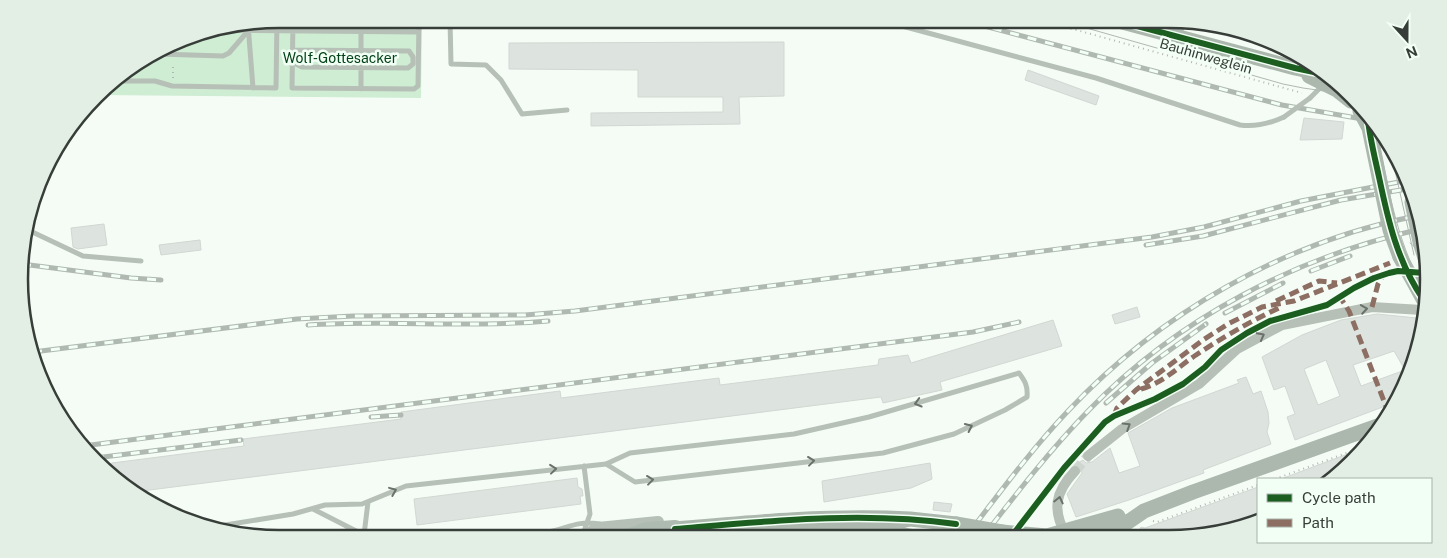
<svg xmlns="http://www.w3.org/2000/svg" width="1447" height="558" font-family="'Public Sans',sans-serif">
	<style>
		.green { fill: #ceedd3 }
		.building { fill: #dde3de; stroke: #d1d7d2; fill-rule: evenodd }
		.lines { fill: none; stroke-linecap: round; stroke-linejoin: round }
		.minor-tunnel { stroke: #cfd6d0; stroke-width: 10; stroke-dasharray: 10 5; stroke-linecap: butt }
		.path { stroke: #b0b8b1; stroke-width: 2; stroke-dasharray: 1 4; stroke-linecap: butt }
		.service { stroke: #b6c0b7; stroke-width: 5 }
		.minor { stroke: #b6c0b7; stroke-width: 10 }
		.tertiary { stroke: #b6c0b7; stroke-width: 12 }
		.primary { stroke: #acb8ae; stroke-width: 15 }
		.motorway { stroke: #aebbb1; stroke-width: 18 }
		.tram { stroke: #b0b8b2; stroke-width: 1 }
		.rail-casing { stroke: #b0b8b2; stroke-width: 5 }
		.rail { stroke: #f2fff4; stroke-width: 3; stroke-dasharray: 9; stroke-linecap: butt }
		.service-bridge { stroke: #b6c0b7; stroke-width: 5 }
		.primary-bridge { stroke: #acb8ae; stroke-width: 15 }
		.quiet { stroke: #8d6e63; stroke-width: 5; stroke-dasharray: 10 5; stroke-linecap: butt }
		.cycleway-casing { stroke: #f2fff4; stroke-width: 9 }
		.cycleway { stroke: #1b5e20; stroke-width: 6 }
		.oneway { stroke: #6a716b }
		.labels { text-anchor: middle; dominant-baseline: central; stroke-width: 5; stroke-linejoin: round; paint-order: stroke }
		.street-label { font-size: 14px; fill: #373d38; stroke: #f2fff4 }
		.park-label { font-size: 14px; fill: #024018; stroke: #f2fff4 }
		.rim { fill: none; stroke: #373d38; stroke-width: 2.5 }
	</style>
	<rect width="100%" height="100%" fill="#f5fcf6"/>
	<!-- green -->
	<path class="green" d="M 279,19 L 422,19 L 421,98 L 98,95 L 108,83 L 195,33 Z"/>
	<!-- building -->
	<path class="building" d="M 784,42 L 784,96 L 739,97 L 740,124 L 591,126 L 591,113 L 723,112 L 723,97 L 638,97 L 638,70 L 509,69 L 509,43 Z
		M 1028,70 L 1099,96 L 1096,105 L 1025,80 Z
		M 1304,118 L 1344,122 L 1342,139 L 1300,140 Z
		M 104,224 L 107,245 L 78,249 L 73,247 L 71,228 Z
		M 200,240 L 201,250 L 161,255 L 159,245 Z
		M 1137,307 L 1140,317 L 1115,324 L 1112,315 Z
		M 1377,314 L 1417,318 L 1421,323 L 1419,347 L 1396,402 L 1295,440 L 1287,417 L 1295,414 L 1285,386 L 1274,390 L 1262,357 L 1302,335 L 1341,320 ZM 1394,351 L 1405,370 L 1361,386 L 1353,365 ZM 1326,360 L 1340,396 L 1318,405 L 1304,369 Z
		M 1053,320 L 1062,346 L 940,382 L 942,390 L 883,403 L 881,397 L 134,492 L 121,486 L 109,473 L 108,465 L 112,463 L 244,446 L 243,439 L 401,419 L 401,412 L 560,391 L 561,398 L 719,378 L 720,385 L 878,365 L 879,359 L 908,355 L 911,363 Z
		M 1246,377 L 1253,394 L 1261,391 L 1268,412 L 1269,423 L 1267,432 L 1271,444 L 1203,470 L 1204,473 L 1187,479 L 1129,500 L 1076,517 L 1067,494 L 1082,473 L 1081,468 L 1076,464 L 1083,460 L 1086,463 L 1092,462 L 1110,448 L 1119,473 L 1140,466 L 1128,433 L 1172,408 L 1239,383 L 1237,380 Z
		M 1361,449 L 1340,474 L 1326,479 L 1281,479 Z
		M 930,463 L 932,479 L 911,488 L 824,502 L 822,481 Z
		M 577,478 L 578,487 L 582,489 L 583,496 L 580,496 L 581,504 L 417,525 L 414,499 Z
		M 1258,487 L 1258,517 L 1211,534 L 1209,530 L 1190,537 L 1136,537 L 1141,527 L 1145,528 Z
		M 934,502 L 952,504 L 950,512 L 933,510 Z"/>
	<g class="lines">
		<!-- minor-tunnel -->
		<path class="minor-tunnel" d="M 1075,471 L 1088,456"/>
		<!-- path -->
		<path class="path" d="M 1037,19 L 1302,93
			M 173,78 L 173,63
			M 1275,479 L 1363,447
			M 1153,521 L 1157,522 L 1258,485"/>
		<!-- service -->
		<path class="service" d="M 293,19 L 292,88 L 414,89 L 418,86 L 419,19
			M 441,19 L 441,20 L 450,20
			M 451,19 L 450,20 L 451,64 L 486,65 L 501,80 L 522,114 L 567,110
			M 876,19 L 1096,78 L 1240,125 C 1256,127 1269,124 1284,117
			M 248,24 L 253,88
			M 243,25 L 248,31
			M 211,30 L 419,32
			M 158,54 L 223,56 L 229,53 L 248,31
			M 292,62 L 302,67 L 408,68 L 413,64 L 413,57 L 409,51 L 292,50
			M 105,86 L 113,81 L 155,81 L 172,86 L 276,88 L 277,19
			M 361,89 L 361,19
			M 1310,98 L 1322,86
			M 26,229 L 83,256 L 141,261
			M 313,509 L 364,535 L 368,502
			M 207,528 L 293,514 L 325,505 L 362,504 L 406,486 L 606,464 L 630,453 L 794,434 L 869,417 L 1019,373 C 1025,381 1028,386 1027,397 L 1005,410 L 954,434 L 883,453 L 635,482 L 606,464
			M 583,534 L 590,514 L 584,466
			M 293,539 L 347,531 L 364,535 L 368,539
			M 509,539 C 524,537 539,535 553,531 C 572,526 578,521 600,524"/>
		<!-- minor -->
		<path class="minor" d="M 1177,36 L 1181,21
			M 1088,456 L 1122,429 L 1199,384 L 1237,349 L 1282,325 L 1372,307 L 1422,310
			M 1066,535 C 1052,510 1055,492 1075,471"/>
		<!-- tertiary -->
		<path class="tertiary" d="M 579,539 L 598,528 L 658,522"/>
		<!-- primary -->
		<path class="primary" d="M 1111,19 L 1295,68 L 1328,75
			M 1309,76 L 1337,90 L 1351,101
			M 1400,257 L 1423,299
			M 675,529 C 754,522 832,515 910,519
			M 874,530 L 920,538
			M 1002,532 L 1047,536 L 1118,516
			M 1086,537 L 1128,522 L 1144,511 L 1193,492 L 1380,425
			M 728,538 L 855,529 L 910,519 L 956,524"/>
		<!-- motorway -->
		<path class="motorway" d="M 583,538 L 584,539
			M 627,538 L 647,531 L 675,529"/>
		<!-- tram -->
		<path class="tram" d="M 1055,19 L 1283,84 L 1303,88 L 1345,94
			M 1376,129 C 1388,183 1395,239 1423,287
			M 1389,144 L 1414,255
			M 1410,243 L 1425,256"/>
		<defs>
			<path id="rail" d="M 958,19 L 1282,105 L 1368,120
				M 1146,245 L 1203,236 L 1341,200 L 1407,189
				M 22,264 L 131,278 L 161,280
				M 1311,271 L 1350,256
				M 1225,313 L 1283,283
				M 308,325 C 388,320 468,328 548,321
				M 33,352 L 297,319 L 353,316 L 525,315 L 575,311 L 1152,237 L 1204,227 L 1301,201 L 1404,181
				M 1106,403 L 1152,363 L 1206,324
				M 371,417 L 401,415
				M 83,446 L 973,332 L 1019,322
				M 95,458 L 241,440
				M 965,538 C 998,495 1030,451 1068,411 C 1160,313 1284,242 1416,216
				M 982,538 C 1016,494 1050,450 1089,410 C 1178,318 1296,257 1421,229"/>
		</defs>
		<!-- rail casing -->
		<use href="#rail" class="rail-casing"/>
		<!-- rail -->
		<use href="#rail" class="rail"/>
		<!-- service-bridge -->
		<path class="service-bridge" d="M 1284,117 L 1310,98"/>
		<!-- primary-bridge -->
		<path class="primary-bridge" d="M 1360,111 L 1369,128 L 1390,230 L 1400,257
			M 1412,202 L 1420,242 L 1425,258
			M 956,524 L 1002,532"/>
		<!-- quiet -->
		<path class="quiet" d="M 1338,299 L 1340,297 L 1349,311 L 1389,414
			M 1276,301 L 1319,281 L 1337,283
			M 1372,307 L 1378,284 L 1383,276
			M 1141,389 C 1163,383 1178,367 1196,355 C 1223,337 1251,321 1281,307
			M 1114,416 L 1117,408 L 1136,390 L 1203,340 L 1228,324 L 1262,307 L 1294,301 L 1390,263"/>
		<defs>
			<path id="cycleway" d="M 1111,19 L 1295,68 L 1328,75
				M 1368,120 C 1370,139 1375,158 1379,177 C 1388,220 1397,261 1423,299
				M 675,529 C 769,521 862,511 956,524
				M 1011,537 L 1064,468 L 1105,422 L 1114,416 L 1155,399 L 1183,384 L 1205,367 L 1221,350 L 1247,333 L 1270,321 L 1327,305 L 1354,288 L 1374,278 L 1389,273 L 1398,271 L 1424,273"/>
		</defs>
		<!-- cycleway casing -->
		<use href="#cycleway" class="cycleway-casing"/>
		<!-- cycleway -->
		<use href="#cycleway" class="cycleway"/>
	</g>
	<!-- one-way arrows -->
	<defs><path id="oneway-chevron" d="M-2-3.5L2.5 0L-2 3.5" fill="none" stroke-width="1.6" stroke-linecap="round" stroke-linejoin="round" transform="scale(1.25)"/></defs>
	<g class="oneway">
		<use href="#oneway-chevron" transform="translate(1364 309) rotate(-9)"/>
		<use href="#oneway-chevron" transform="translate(1261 336) rotate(-28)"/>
		<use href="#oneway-chevron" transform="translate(918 403) rotate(164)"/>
		<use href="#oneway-chevron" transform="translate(1127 426) rotate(-32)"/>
		<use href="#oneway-chevron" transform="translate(969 427) rotate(-25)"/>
		<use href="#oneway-chevron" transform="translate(811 461) rotate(-7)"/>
		<use href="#oneway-chevron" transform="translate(553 469) rotate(-6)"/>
		<use href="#oneway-chevron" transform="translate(650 480) rotate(-7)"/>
		<use href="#oneway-chevron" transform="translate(393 491) rotate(-22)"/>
		<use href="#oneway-chevron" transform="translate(1059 500) rotate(-77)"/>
	</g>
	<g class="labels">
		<!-- street labels -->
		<g class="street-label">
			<text transform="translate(1206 56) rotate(16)">Bauhinweglein</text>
		</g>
		<!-- park labels -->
		<g class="park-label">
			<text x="340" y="58">Wolf-Gottesacker</text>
		</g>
	</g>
	<!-- crop -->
	<path d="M0 0H1447V558H0ZM279 28H1169A251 251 0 0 1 1420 279V279A251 251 0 0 1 1169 530H279A251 251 0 0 1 28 279V279A251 251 0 0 1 279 28Z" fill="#e3efe5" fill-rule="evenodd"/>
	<path class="rim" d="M279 28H1169A251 251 0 0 1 1420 279V279A251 251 0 0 1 1169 530H279A251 251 0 0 1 28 279V279A251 251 0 0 1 279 28Z"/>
	<!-- legend -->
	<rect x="1257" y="478" width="175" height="65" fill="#f2fff4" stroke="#a7b1a9"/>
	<rect x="1267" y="494" width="25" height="8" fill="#1b5e20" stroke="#a7b1a9"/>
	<text x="1302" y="503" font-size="15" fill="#373d38">Cycle path</text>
	<rect x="1267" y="519" width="25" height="8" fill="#8d6e63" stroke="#a7b1a9"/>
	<text x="1302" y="528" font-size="15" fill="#373d38">Path</text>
	<!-- north arrow -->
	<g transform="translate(1407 40) rotate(159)" stroke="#f2fff4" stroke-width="4" paint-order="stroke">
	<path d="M0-4L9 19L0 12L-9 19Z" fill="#373d38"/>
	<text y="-8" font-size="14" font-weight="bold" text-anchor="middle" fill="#373d38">N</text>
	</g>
</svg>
